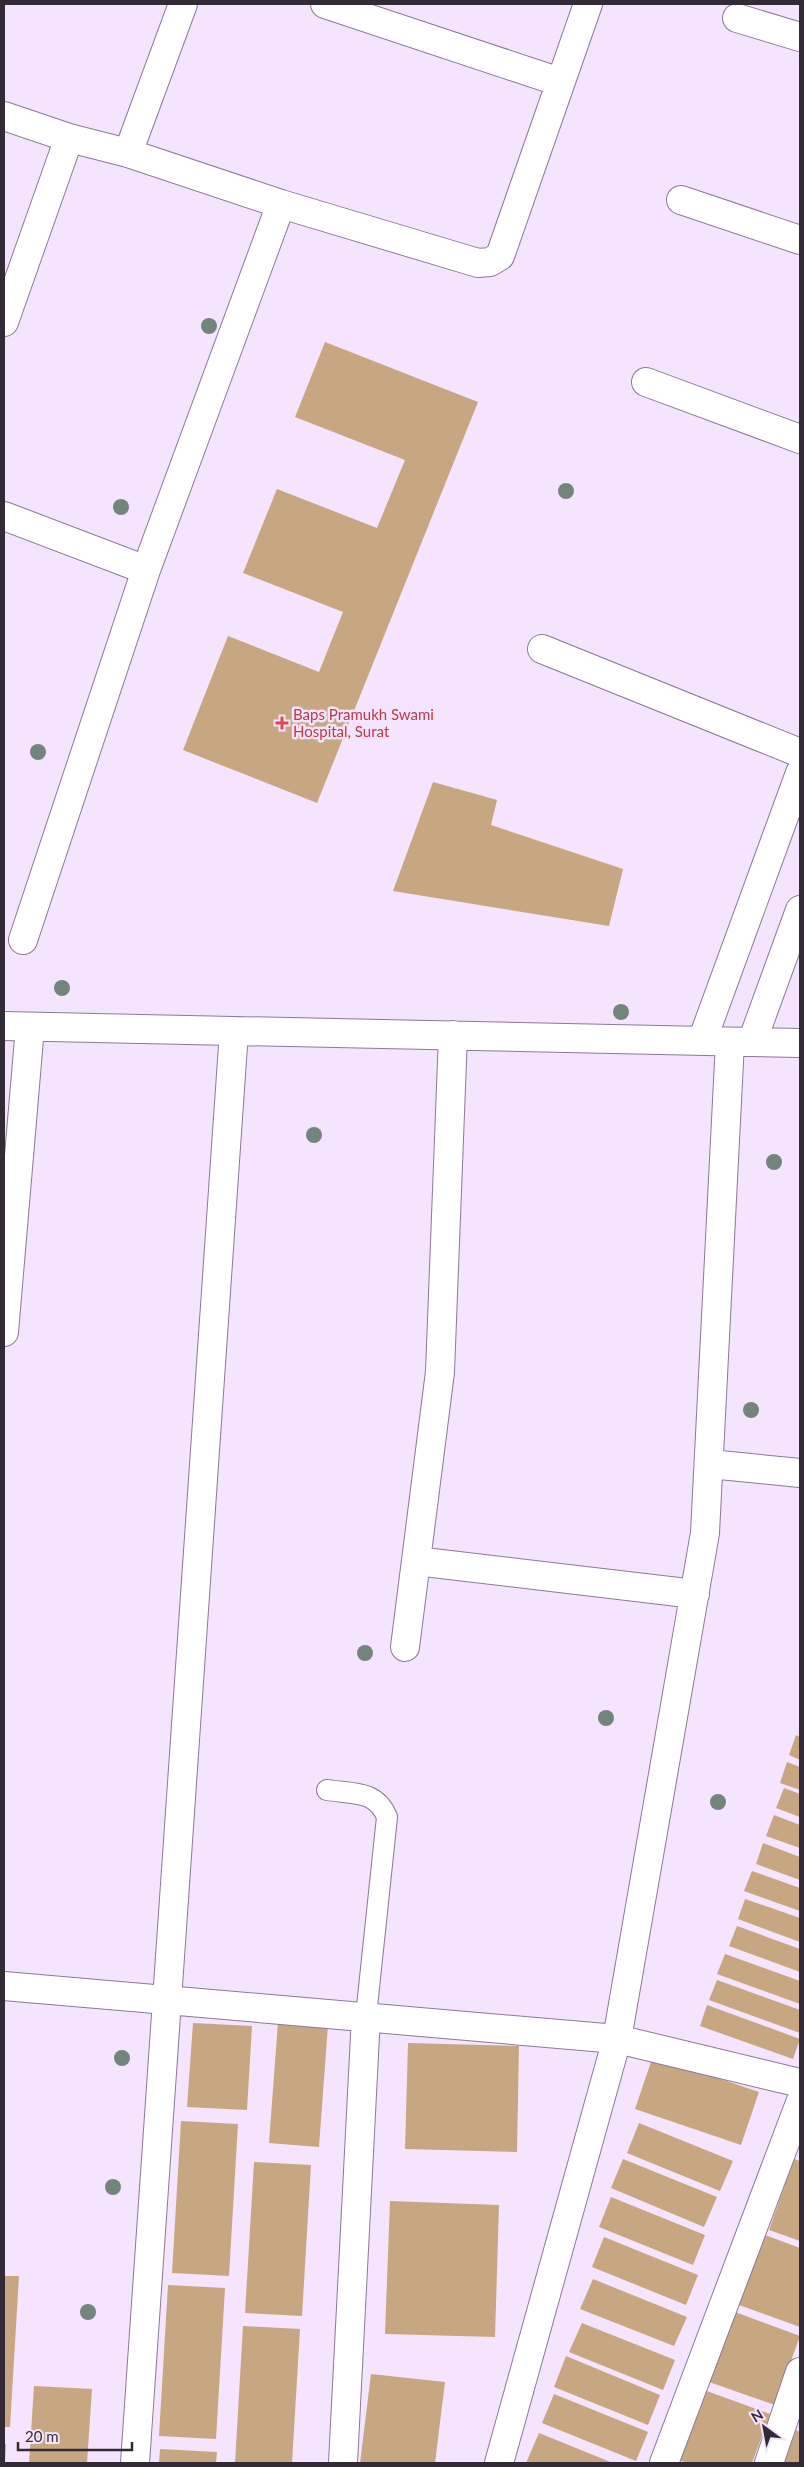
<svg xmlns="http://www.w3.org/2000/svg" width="804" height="2467" font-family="Lato,sans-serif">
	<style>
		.building { fill: #c6a781 }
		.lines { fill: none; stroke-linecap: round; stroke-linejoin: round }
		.service-casing { stroke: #8c7996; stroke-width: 22 }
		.minor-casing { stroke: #8c7996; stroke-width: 30 }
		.service { stroke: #fff; stroke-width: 20 }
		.minor { stroke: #fff; stroke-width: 28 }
		.tree { fill: #73847d }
		.health-dot { fill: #e0444e; stroke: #f5e4fd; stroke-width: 2 }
		.labels { text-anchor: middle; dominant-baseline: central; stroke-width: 5; stroke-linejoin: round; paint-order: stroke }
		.health-label { font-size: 15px; fill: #be3a42; stroke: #f5e4fd; text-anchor: start }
	</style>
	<rect width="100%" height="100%" fill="#f5e4fd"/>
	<!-- building -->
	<path class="building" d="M 325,342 L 478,402 L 317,803 L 183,750 L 228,636 L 319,672 L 343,612 L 243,573 L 277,489 L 377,528 L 405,460 L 295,417 Z
		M 433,782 L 497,800 L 491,825 L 623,869 L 609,926 L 393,891 Z
		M 796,1735 L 800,1737 L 800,1760 L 789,1755 Z
		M 787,1762 L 800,1767 L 800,1790 L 780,1783 Z
		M 784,1788 L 800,1794 L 800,1817 L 776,1808 Z
		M 774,1815 L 800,1825 L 800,1848 L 766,1836 Z
		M 763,1843 L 800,1857 L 800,1880 L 756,1864 Z
		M 752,1871 L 800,1888 L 800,1911 L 744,1891 Z
		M 745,1899 L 800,1918 L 800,1942 L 738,1919 Z
		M 737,1926 L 800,1949 L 800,1972 L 729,1946 Z
		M 725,1954 L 800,1981 L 800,2004 L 717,1974 Z
		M 717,1980 L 800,2010 L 800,2033 L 709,2000 Z
		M 707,2005 L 800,2039 L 793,2059 L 700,2026 Z
		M 278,2022 L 328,2025 L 319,2147 L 269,2143 Z
		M 193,2023 L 252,2026 L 247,2110 L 187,2107 Z
		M 408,2043 L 519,2046 L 517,2152 L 405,2149 Z
		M 653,2056 L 759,2092 L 741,2145 L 635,2109 Z
		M 181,2121 L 238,2124 L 229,2276 L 172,2273 Z
		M 639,2123 L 733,2161 L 720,2191 L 627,2153 Z
		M 623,2159 L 717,2197 L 704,2227 L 611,2188 Z
		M 794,2159 L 800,2161 L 800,2241 L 769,2230 Z
		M 254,2162 L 311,2165 L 302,2316 L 245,2313 Z
		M 611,2197 L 705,2235 L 693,2265 L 599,2227 Z
		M 390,2201 L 499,2205 L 495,2337 L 385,2334 Z
		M 765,2235 L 800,2248 L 800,2327 L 739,2305 Z
		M 604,2237 L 698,2275 L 686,2305 L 592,2267 Z
		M 4,2276 L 19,2276 L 10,2427 L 4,2427 Z
		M 593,2279 L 687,2317 L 674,2346 L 580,2309 Z
		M 168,2285 L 225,2288 L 216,2439 L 159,2436 Z
		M 735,2312 L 800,2336 L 775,2405 L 709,2382 Z
		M 582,2323 L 675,2360 L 663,2390 L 569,2352 Z
		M 243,2326 L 300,2329 L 292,2463 L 235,2463 Z
		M 566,2356 L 660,2395 L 648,2425 L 554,2387 Z
		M 371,2374 L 445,2382 L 435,2463 L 360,2463 Z
		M 34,2386 L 92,2389 L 87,2463 L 29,2463 Z
		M 704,2390 L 770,2414 L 752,2463 L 688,2463 L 678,2460 Z
		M 554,2394 L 648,2432 L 636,2461 L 542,2423 Z
		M 796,2430 L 800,2432 L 800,2463 L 784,2463 Z
		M 539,2433 L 613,2463 L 526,2463 Z
		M 4,2444 L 6,2444 L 5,2463 L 4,2463 Z
		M 160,2449 L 217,2452 L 216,2463 L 159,2463 Z"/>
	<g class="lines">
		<defs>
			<path id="service" d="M 327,1790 C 353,1794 376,1790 387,1817 L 366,2016"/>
			<path id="minor" d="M 325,4 L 560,82
				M 737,18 L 800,37
				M 4,116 L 69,138 L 128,153 L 281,204 L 478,263 L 490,262 L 500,256 L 588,4
				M 128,153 L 183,4
				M 681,200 L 800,240
				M 4,322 L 69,138
				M 646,382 L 800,439
				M 4,516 L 146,570
				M 542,649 L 800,753
				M 23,940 L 146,570 L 281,204
				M 4,1026 L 800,1043
				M 702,1041 L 800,773
				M 752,1042 L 800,910
				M 4,1332 L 30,1027
				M 710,1464 L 800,1473
				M 416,1561 L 695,1594
				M 405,1647 L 440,1372 L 453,1035
				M 4,1986 L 617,2039 L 800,2083
				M 135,2463 L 234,1031
				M 343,2463 L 366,2016
				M 499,2463 L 617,2039 L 705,1533 L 730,1042
				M 664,2463 L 800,2103
				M 769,2463 L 800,2372"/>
		</defs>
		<!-- service casing -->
		<use href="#service" class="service-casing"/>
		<!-- minor casing -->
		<use href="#minor" class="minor-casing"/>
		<!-- service -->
		<use href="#service" class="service"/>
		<!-- minor -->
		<use href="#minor" class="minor"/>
	</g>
	<!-- trees -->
	<g class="tree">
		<circle cx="209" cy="326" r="8"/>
		<circle cx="566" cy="491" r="8"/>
		<circle cx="121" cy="507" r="8"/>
		<circle cx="38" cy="752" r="8"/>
		<circle cx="62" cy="988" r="8"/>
		<circle cx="621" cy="1012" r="8"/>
		<circle cx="314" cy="1135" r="8"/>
		<circle cx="774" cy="1162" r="8"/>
		<circle cx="751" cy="1410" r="8"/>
		<circle cx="365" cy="1653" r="8"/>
		<circle cx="606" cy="1718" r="8"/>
		<circle cx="718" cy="1802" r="8"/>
		<circle cx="122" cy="2058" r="8"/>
		<circle cx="113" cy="2187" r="8"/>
		<circle cx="88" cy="2312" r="8"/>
	</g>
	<!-- markers -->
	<path class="health-dot" d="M279.5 715.5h5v5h5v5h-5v5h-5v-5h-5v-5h5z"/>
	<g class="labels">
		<!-- health labels -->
		<g class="health-label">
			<text x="293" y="714">Baps Pramukh Swami<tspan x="293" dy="17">Hospital, Surat</tspan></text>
		</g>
	</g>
	<!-- border -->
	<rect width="804" height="2467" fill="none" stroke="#322a36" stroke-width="10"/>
	<!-- north arrow -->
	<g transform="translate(764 2427) rotate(328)" stroke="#f5e4fd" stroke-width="4" paint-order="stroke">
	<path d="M0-4L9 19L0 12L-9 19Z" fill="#322a36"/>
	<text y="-8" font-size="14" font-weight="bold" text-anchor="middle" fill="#322a36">N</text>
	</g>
	<!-- scale -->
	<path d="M18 2442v8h114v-8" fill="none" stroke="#322a36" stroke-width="2.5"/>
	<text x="25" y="2442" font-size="15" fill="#322a36" stroke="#f5e4fd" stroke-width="4" paint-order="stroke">20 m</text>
</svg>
